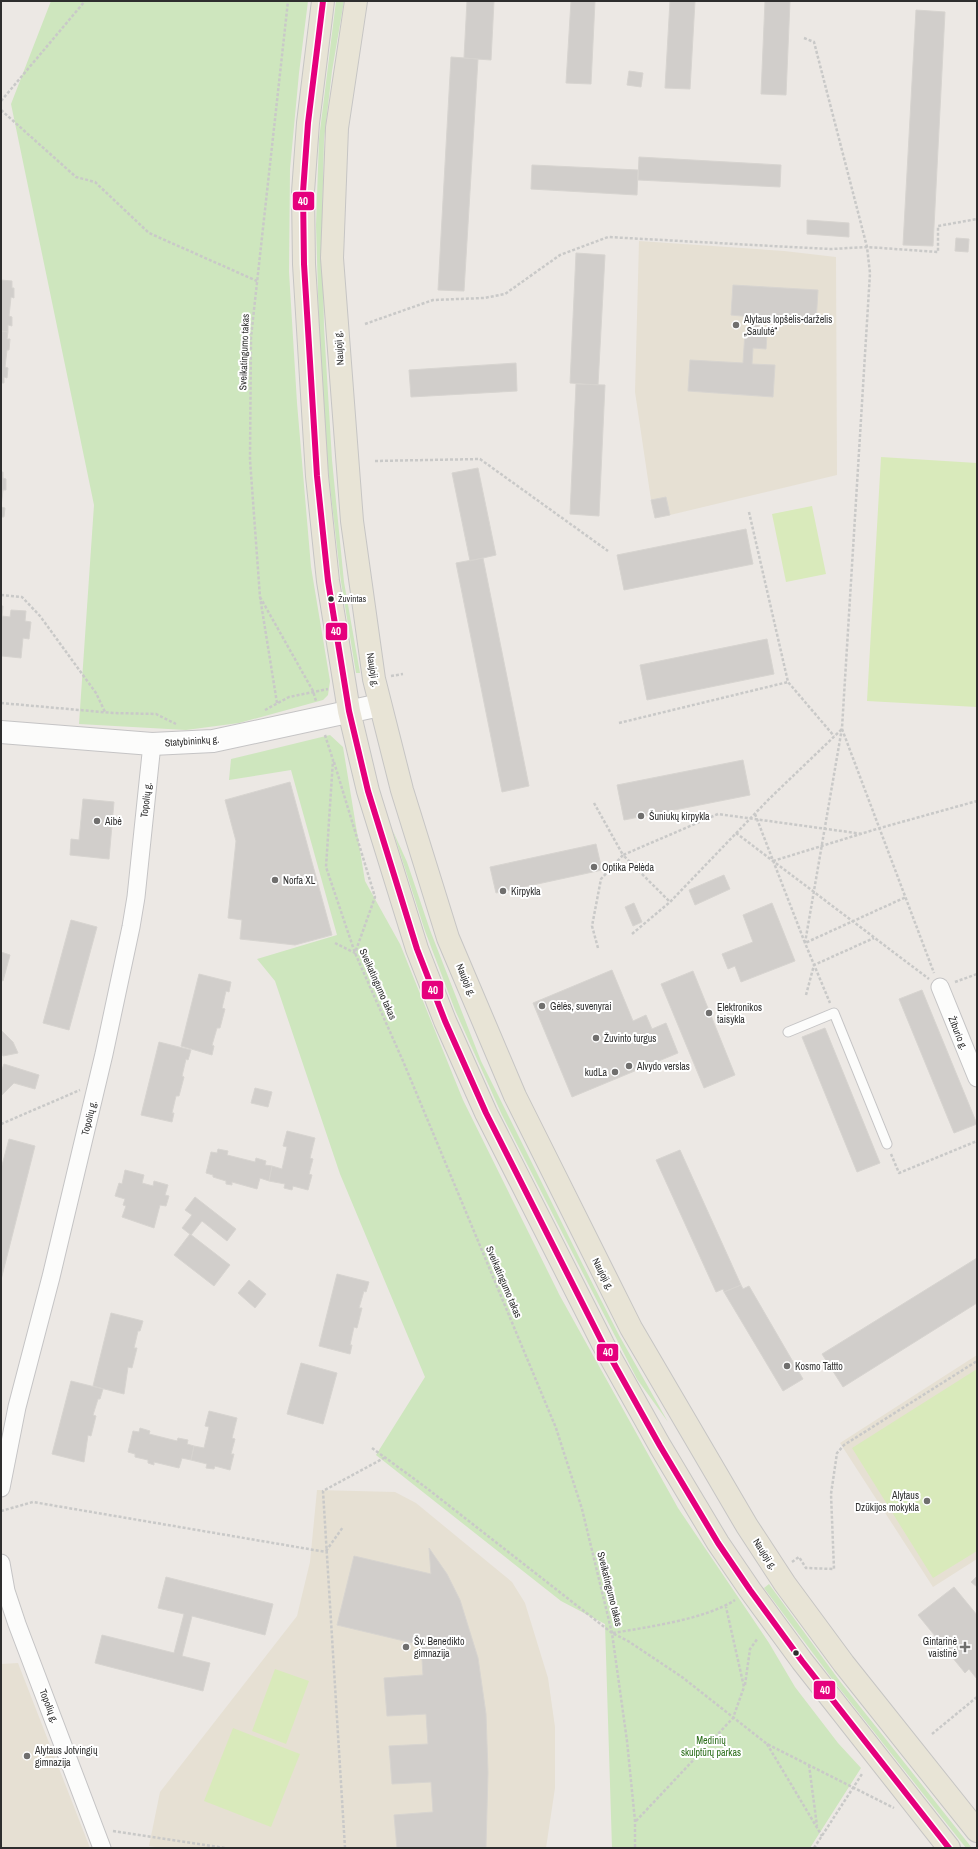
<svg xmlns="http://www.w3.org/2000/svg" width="978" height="1849" font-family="'Archivo Narrow',sans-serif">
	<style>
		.education { fill: #e6e0d3 }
		.green { fill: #cee6be }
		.pitch { fill: #d9eabb }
		.building { fill: #d1cecb; stroke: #d7d4d0 }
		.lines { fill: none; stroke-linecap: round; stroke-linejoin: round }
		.service-casing { stroke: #c5c4c5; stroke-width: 11 }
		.minor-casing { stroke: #c5c4c5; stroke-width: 19 }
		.tertiary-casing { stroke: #c5c4c5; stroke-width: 24 }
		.primary-casing { stroke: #c6c5c4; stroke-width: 24 }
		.path { stroke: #c9c9c8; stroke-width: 2.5; stroke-dasharray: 3 2; stroke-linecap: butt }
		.service { stroke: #fcfcfb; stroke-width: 9 }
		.minor { stroke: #fcfcfb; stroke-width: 17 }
		.tertiary { stroke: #fcfcfb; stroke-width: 22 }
		.primary { stroke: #e8e4d6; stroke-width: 22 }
		.bus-1-casing { stroke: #fff; stroke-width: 9 }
		.bus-1 { stroke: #e5007d; stroke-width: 6 }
		.poi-dot { fill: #706f6e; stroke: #fff; stroke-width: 1.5 }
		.bus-dot { fill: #2e2e2e; stroke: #fff; stroke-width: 1.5 }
		.labels { text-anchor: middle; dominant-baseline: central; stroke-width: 4; stroke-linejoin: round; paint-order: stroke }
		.bus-label { font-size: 9px; fill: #2e2e2e; stroke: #fff; text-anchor: start }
		.poi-label { font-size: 10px; fill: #2e2e2e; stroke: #fff; text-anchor: start }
		.street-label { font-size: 10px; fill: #2e2e2e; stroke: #fff }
		.park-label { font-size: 10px; fill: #2c6e1b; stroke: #fff }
		.line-badge { stroke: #fff; stroke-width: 1.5 }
		.badge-label { font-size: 11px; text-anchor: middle; font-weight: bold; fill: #fff }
	</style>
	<rect width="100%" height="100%" fill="#ece8e4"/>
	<!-- education -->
	<path class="education" d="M 639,241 L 784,251 L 836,257 L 837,475 L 670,515 L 666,497 L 651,500 L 635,392 Z
		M 977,1355 L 977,1559 L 933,1587 L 840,1443 Z
		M 317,1490 L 395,1492 L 416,1503 L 512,1582 L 525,1603 L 548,1678 L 555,1727 L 555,1788 L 546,1848 L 163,1848 L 149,1846 L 160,1792 L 297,1616 L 310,1562 Z
		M 18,1663 L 90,1848 L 1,1848 L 1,1664 Z"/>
	<!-- green -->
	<path class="green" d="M 51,1 L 308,1 L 299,73 L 290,169 L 289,272 L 297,403 L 311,567 L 330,681 L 328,695 L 323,700 L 239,723 L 186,730 L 79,724 L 94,505 L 11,104 Z
		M 336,1 L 344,1 L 332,71 L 324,140 L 322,225 L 324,327 L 332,460 L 344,582 L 360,673 L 356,673 L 341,582 L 327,460 L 319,327 L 316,225 L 319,139 Z
		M 330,735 L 343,747 L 365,881 L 400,944 L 463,1100 L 560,1296 L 678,1508 L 769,1643 L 795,1687 L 838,1743 L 861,1768 L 810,1848 L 612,1848 L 605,1624 L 561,1601 L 376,1455 L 425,1377 L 340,1174 L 275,981 L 257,959 L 337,935 L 291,770 L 229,780 L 231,759 Z
		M 393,831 L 407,862 L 430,930 L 481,1061 L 583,1265 L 620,1337 L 668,1422 L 637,1379 L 502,1115 L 455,1010 L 425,931 Z
		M 769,1584 L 839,1680 L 972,1848 L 966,1848 L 836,1684 L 764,1588 Z"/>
	<!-- pitch -->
	<path class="pitch" d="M 881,457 L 977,463 L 977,707 L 867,701 Z
		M 812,506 L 826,574 L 786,582 L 772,514 Z
		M 977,1369 L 977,1551 L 933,1578 L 852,1448 Z
		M 275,1669 L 309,1681 L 286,1744 L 252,1731 Z
		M 233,1728 L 300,1754 L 271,1827 L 204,1801 Z"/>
	<!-- building -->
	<path class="building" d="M 467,1 L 494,1 L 491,60 L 464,58 Z
		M 571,1 L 595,1 L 591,84 L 566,83 Z
		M 670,1 L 695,1 L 690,89 L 665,88 Z
		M 765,1 L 790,1 L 786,95 L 761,94 Z
		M 916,10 L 945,12 L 933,246 L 903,245 Z
		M 451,57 L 478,59 L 464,291 L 438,290 Z
		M 629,71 L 643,73 L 641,87 L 627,85 Z
		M 639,157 L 781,165 L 780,187 L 638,180 Z
		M 532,165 L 638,170 L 637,195 L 531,189 Z
		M 807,220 L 849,223 L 849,237 L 807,234 Z
		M 956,238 L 969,239 L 968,252 L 955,251 Z
		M 576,253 L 605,255 L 598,385 L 570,383 Z
		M 1,280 L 12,281 L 12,288 L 14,288 L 14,298 L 11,297 L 9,316 L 12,317 L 12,326 L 8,325 L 8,332 L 1,331 Z
		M 733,285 L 818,290 L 816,323 L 759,319 L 759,333 L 767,334 L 766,349 L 753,348 L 752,364 L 775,365 L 773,397 L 688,391 L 690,360 L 743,363 L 745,332 L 751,332 L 752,317 L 731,315 Z
		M 1,331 L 8,332 L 7,339 L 10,339 L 9,350 L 7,350 L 5,367 L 8,368 L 7,378 L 4,377 L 4,383 L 1,383 Z
		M 516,363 L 517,391 L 411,397 L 409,370 Z
		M 576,384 L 605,385 L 599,516 L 570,514 Z
		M 478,468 L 496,555 L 470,561 L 452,473 Z
		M 1,472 L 3,472 L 3,478 L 6,479 L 6,490 L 3,490 L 1,507 L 5,508 L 4,517 L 1,517 Z
		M 666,497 L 670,515 L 655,518 L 651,500 Z
		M 746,529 L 753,564 L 624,590 L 617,555 Z
		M 483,558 L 529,786 L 502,792 L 456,563 Z
		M 1,606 L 3,606 L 2,616 L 10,617 L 11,610 L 26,611 L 25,621 L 31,622 L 29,639 L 23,638 L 21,658 L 2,656 Z
		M 767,639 L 774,674 L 647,700 L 640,665 Z
		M 743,760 L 750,795 L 624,820 L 617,785 Z
		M 290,782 L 332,935 L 295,945 L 240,939 L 242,920 L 228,918 L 236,841 L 225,800 Z
		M 83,799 L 114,802 L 109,859 L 70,855 L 71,839 L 79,840 Z
		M 596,844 L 602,870 L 496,893 L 490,867 Z
		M 724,875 L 730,889 L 695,905 L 689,890 Z
		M 634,903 L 642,922 L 633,926 L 625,907 Z
		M 772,903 L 795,961 L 741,982 L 735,966 L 728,969 L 722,954 L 753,942 L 743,915 Z
		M 71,920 L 97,927 L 69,1030 L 43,1023 Z
		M 1,952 L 10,955 L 3,981 L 1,980 Z
		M 612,970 L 633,1021 L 646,1015 L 652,1029 L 666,1023 L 678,1053 L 572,1097 L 533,1003 Z
		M 693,971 L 735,1075 L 704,1088 L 661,984 Z
		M 199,974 L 231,982 L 229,992 L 226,991 L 222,1008 L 225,1009 L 220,1028 L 217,1028 L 212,1045 L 214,1046 L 212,1055 L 181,1046 Z
		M 922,990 L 977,1124 L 954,1133 L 899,999 Z
		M 825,1028 L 880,1163 L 857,1172 L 802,1037 Z
		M 1,1030 L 13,1042 L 18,1053 L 3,1056 L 1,1051 Z
		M 159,1042 L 191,1050 L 188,1060 L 186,1059 L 182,1076 L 184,1077 L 179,1096 L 176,1096 L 172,1113 L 174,1113 L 172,1122 L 141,1115 Z
		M 4,1064 L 39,1075 L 35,1089 L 14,1083 L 1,1096 L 1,1072 Z
		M 255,1088 L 272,1092 L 268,1107 L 251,1103 Z
		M 287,1131 L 315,1138 L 310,1158 L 313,1159 L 309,1174 L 312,1175 L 308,1190 L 293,1186 L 292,1190 L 284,1188 L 285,1184 L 269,1181 L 272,1166 L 282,1169 L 287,1147 L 283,1146 Z
		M 9,1139 L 35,1146 L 1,1280 L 1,1169 Z
		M 218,1149 L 228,1151 L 227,1155 L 255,1162 L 256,1158 L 266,1161 L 265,1165 L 272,1166 L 269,1181 L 260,1178 L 257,1189 L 232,1182 L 232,1185 L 226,1184 L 226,1181 L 213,1177 L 213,1175 L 206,1173 L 211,1152 L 217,1153 Z
		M 680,1150 L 741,1285 L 724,1292 L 723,1289 L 716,1292 L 656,1160 Z
		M 125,1170 L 144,1175 L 142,1183 L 153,1186 L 154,1181 L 168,1185 L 165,1195 L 169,1196 L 166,1206 L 160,1205 L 154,1228 L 122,1217 L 126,1206 L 123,1205 L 125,1199 L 115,1196 L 119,1183 L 122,1184 Z
		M 195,1197 L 236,1229 L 227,1241 L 202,1221 L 191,1235 L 182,1228 L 192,1215 L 185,1210 Z
		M 190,1234 L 230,1265 L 214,1286 L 174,1255 Z
		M 977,1258 L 977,1303 L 843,1387 L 822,1354 Z
		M 337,1274 L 369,1282 L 366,1292 L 364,1291 L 359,1308 L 362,1308 L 357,1328 L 354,1327 L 350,1345 L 352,1345 L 350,1354 L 319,1346 Z
		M 249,1280 L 266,1294 L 255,1308 L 238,1293 Z
		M 741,1285 L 743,1289 L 749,1286 L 803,1379 L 783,1391 L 724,1292 Z
		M 111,1313 L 143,1321 L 140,1331 L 138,1331 L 134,1348 L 137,1348 L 132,1368 L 128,1367 L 124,1394 L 93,1386 Z
		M 301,1363 L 337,1373 L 323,1424 L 287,1414 Z
		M 71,1381 L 103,1389 L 100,1399 L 98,1399 L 93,1415 L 96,1416 L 91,1436 L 88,1435 L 84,1462 L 52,1454 Z
		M 209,1411 L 237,1418 L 232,1438 L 235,1439 L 231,1454 L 234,1454 L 230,1470 L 215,1466 L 214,1469 L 206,1468 L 207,1464 L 191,1460 L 194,1446 L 204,1448 L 209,1427 L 205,1426 Z
		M 140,1428 L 150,1431 L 149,1434 L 177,1441 L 178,1438 L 188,1440 L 187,1444 L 194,1446 L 191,1460 L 182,1458 L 179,1468 L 154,1462 L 154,1465 L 148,1463 L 148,1460 L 135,1457 L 135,1454 L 128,1452 L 133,1431 L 139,1432 Z
		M 429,1548 L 447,1574 L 460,1600 L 478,1658 L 486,1714 L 488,1773 L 486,1847 L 397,1848 L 394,1815 L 433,1812 L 431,1782 L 392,1784 L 389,1746 L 428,1744 L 426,1714 L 387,1716 L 384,1678 L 423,1675 L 421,1645 L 337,1625 L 354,1556 L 431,1574 Z
		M 977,1576 L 977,1587 L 971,1582 Z
		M 166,1577 L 273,1604 L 265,1635 L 192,1616 L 182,1656 L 210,1663 L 203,1691 L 95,1663 L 102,1635 L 174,1653 L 184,1614 L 158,1608 Z
		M 954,1587 L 977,1615 L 977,1679 L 969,1669 L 965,1673 L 918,1615 Z"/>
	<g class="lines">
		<defs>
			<path id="service" d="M 788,1032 L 834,1013 L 887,1144"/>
			<path id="minor" d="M 940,987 L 977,1078
				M 1,1488 L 17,1407 L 51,1277 L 104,1054 L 131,927 L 136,897 L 152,744
				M 1,1563 L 6,1591 L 17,1624 L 102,1848"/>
			<path id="tertiary" d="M 1,732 L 152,744 L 213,741 L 380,705"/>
			<path id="primary" d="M 323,1 L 308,123 L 303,192 L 304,264 L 317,476 L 328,581 L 349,711 L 368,791 L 417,949 L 445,1021 L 486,1113 L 603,1344 L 660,1446 L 718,1543 L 750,1590 L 802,1661 L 949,1848
				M 356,1 L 337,128 L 332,258 L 352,521 L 374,679 L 402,790 L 448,938 L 515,1096 L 631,1328 L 747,1526 L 785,1584 L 844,1664 L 977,1831"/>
		</defs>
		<!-- service casing -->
		<use href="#service" class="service-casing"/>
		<!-- minor casing -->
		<use href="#minor" class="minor-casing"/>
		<!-- tertiary casing -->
		<use href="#tertiary" class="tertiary-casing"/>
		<!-- primary casing -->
		<use href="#primary" class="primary-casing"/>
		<!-- path -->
		<path class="path" d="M 804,38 L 814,42 L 867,247 L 870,273 L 842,728 L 805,943 L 830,1003
			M 1,101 L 85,1
			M 1,110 L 76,177 L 95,182 L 149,233 L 257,281
			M 365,324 L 433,300 L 484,298 L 505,294 L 560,255 L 608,237 L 790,247 L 832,249 L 867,247 L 938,252 L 938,226 L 977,219
			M 375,461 L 480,459 L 608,551
			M 749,512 L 788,682 L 834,736
			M 1,595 L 22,597 L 40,616 L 96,693 L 105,712
			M 260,597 L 313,691 L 316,701
			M 391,676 L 403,674
			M 1,703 L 113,713 L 156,714 L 176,724
			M 277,703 L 260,597 L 250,460 L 251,337 L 288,1
			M 265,710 L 289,697 L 328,689
			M 619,723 L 788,682
			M 842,729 L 934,973
			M 325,735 L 333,760 L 326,867 L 355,953 L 403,1061 L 556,1428 L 582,1509 L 612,1633 L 627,1741 L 635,1821 L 635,1848
			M 334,762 L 375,897 L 355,953 L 335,943
			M 594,803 L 623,855 L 718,814 L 863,834
			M 755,814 L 805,943 L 906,897
			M 736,833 L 929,979
			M 773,861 L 880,828 L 977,801
			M 632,934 L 670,902 L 769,799 L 842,729
			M 598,948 L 592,926 L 601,879 L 623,855 L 670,902
			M 955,982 L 977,974
			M 806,995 L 814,965 L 874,938
			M 1,1124 L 80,1090
			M 891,1154 L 899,1173 L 977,1141
			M 372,1448 L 424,1486 L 612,1633 L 628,1641 L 682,1677 L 767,1744 L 894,1808
			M 1,1511 L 33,1502 L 326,1552
			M 326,1551 L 343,1527
			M 792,1562 L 799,1557 L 806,1568 L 834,1569 L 831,1494 L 837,1453 L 844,1445 L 977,1361
			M 613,1633 C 648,1627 706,1619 735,1600
			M 745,1685 L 750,1649 L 758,1638
			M 932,1734 L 977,1697
			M 767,1744 L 822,1836
			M 809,1765 L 817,1826
			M 636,1821 L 733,1718 L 744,1687 L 726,1607
			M 113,1831 L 225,1848
			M 345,1848 L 323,1491 L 384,1458
			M 814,1848 L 862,1774"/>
		<!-- service -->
		<use href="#service" class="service"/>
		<!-- minor -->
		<use href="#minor" class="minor"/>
		<!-- tertiary -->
		<use href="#tertiary" class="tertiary"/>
		<!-- primary -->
		<use href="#primary" class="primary"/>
		<defs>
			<path id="bus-1" d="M 323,1 L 308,123 L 303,192 L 304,264 L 317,476 L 328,581 L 349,711 L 368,791 L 417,949 L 445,1021 L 486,1113 L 603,1344 L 660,1446 L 718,1543 L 750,1590 L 802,1661 L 949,1848"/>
		</defs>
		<!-- bus-1 casing -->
		<use href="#bus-1" class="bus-1-casing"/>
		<!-- bus-1 -->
		<use href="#bus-1" class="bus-1"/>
	</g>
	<!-- markers -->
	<g class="poi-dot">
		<circle cx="736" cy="325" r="4"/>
		<circle cx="641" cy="816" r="4"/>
		<circle cx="97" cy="821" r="4"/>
		<circle cx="594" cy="867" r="4"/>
		<circle cx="275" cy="880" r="4"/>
		<circle cx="503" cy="891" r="4"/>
		<circle cx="542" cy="1006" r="4"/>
		<circle cx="709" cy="1013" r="4"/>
		<circle cx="596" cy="1038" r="4"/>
		<circle cx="629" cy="1066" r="4"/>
		<circle cx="615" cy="1072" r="4"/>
		<circle cx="787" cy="1366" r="4"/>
		<circle cx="927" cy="1501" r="4"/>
		<circle cx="406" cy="1647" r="4"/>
		<path d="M963 1641h4v4h4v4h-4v4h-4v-4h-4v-4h4z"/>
		<circle cx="27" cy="1756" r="4"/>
	</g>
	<g class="bus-dot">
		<circle cx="331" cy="599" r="3.5"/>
		<circle cx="796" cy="1653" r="3.5"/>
	</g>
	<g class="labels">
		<!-- bus labels -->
		<g class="bus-label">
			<text x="338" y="599">Žuvintas</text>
		</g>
		<!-- poi labels -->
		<g class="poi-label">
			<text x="744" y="319">Alytaus lopšelis-darželis<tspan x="744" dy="12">„Saulutė“</tspan></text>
			<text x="649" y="816">Šuniukų kirpykla</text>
			<text x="105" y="821">Aibė</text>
			<text x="602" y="867">Optika Pelėda</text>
			<text x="283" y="880">Norfa XL</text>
			<text x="511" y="891">Kirpykla</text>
			<text x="550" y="1006">Gėlės, suvenyrai</text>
			<text x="717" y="1007">Elektronikos<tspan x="717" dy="12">taisykla</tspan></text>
			<text x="604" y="1038">Žuvinto turgus</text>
			<text x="637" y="1066">Alvydo verslas</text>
			<text x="607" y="1072" text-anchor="end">kudLa</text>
			<text x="795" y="1366">Kosmo Tattto</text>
			<text x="919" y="1495" text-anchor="end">Alytaus<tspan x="919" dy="12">Dzūkijos mokykla</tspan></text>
			<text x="414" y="1641">Šv. Benedikto<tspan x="414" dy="12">gimnazija</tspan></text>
			<text x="957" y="1641" text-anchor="end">Gintarinė<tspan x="957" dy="12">vaistinė</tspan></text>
			<text x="35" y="1750">Alytaus Jotvingių<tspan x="35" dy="12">gimnazija</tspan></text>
		</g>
		<!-- street labels -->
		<g class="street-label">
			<text transform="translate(339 348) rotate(-94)">Naujoji g.</text>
			<text transform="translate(244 352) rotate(-88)">Sveikatingumo takas</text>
			<text transform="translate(373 670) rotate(81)">Naujoji g.</text>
			<text transform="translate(192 741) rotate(-4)">Statybininkų g.</text>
			<text transform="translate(146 800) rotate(-83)">Topolių g.</text>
			<text transform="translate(466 980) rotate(67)">Naujoji g.</text>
			<text transform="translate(378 984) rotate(66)">Sveikatingumo takas</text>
			<text transform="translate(958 1033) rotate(68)">Žiburio g.</text>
			<text transform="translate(89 1118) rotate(-76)">Topolių g.</text>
			<text transform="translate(603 1274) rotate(63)">Naujoji g.</text>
			<text transform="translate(504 1282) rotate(67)">Sveikatingumo takas</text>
			<text transform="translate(765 1554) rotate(57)">Naujoji g.</text>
			<text transform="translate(610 1589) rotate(76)">Sveikatingumo takas</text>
			<text transform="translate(49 1706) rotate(69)">Topolių g.</text>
		</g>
		<!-- park labels -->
		<g class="park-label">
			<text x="711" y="1740">Medinių<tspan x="711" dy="12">skulptūrų parkas</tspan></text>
		</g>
	</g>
	<g class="line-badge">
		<rect x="292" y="191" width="23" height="20" rx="4" fill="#e5007d"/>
		<rect x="325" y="622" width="23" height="19" rx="4" fill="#e5007d"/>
		<rect x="421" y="980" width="23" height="20" rx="4" fill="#e5007d"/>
		<rect x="596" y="1343" width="23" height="19" rx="4" fill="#e5007d"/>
		<rect x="813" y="1680" width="23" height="20" rx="4" fill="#e5007d"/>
	</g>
	<g class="badge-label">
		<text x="303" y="205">40</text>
		<text x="336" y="635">40</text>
		<text x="433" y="994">40</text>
		<text x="608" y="1356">40</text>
		<text x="825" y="1694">40</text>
	</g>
	<!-- border -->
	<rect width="978" height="1849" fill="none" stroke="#2e2e2e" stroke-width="4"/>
</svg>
